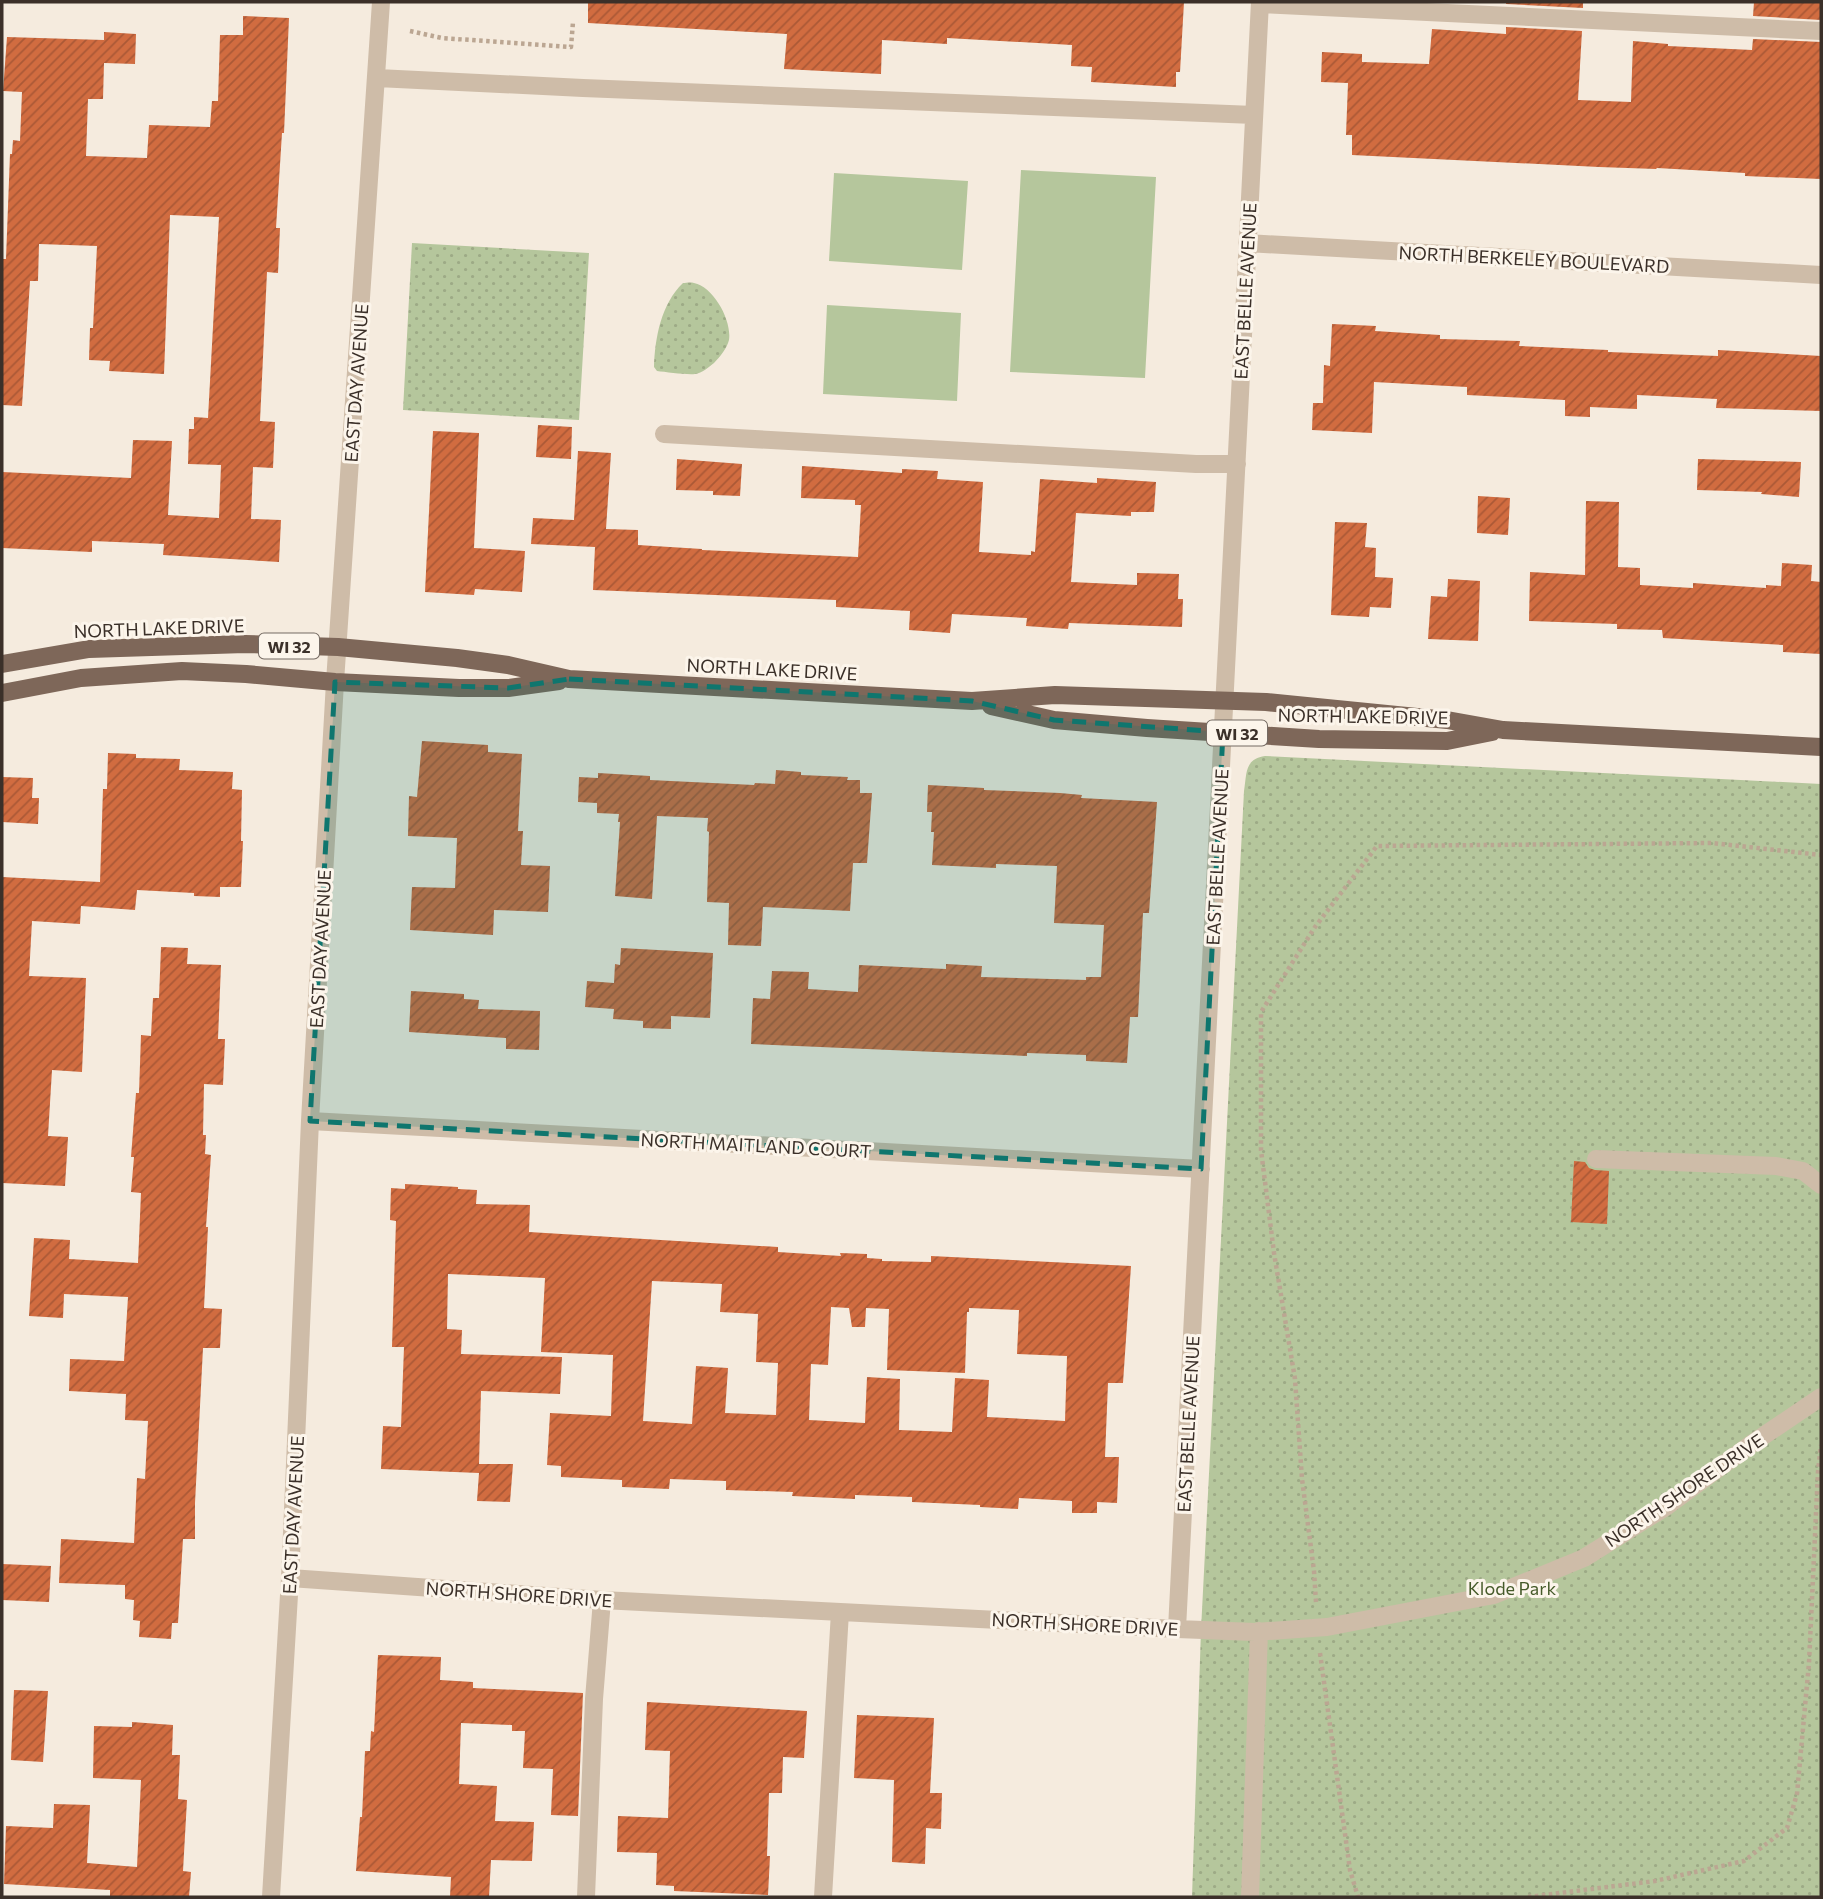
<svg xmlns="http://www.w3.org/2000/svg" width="1823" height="1899" font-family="Commissioner,sans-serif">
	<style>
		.grass { fill: #b5c69c }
		.park { fill: url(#park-dots) }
		.building { fill: url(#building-hatch); fill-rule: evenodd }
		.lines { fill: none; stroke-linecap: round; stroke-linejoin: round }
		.path { stroke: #bba692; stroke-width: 4.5; stroke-dasharray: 3.5 3.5; stroke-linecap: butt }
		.minor { stroke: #cebca8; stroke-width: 18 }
		.major { stroke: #7e6759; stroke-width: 18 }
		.marked { fill: #0f766e; fill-opacity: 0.2; stroke: #0f766e; stroke-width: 5; stroke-dasharray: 14 9; stroke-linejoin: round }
		.labels { text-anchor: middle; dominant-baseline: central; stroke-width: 6; stroke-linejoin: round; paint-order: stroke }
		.shield { fill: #fcf5eb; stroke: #756b63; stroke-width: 2 }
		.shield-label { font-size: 16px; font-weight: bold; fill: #3b3029 }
		.street-label { font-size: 18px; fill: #3b3029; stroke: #fcf5eb }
		.park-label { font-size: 18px; fill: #465b2a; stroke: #fcf5eb }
	</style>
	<defs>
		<pattern id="park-dots" width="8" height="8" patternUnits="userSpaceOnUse" patternTransform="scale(1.75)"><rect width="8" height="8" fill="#b5c69c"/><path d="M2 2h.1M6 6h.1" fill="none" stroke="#9daa86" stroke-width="1.8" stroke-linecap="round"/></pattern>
		<pattern id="building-hatch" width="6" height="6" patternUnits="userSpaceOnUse" patternTransform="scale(1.75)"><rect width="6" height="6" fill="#d16c40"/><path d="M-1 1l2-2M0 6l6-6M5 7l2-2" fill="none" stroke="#ab5936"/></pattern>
	</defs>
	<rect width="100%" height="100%" fill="#f5ebde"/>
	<!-- grass -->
	<path class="grass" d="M 1021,170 L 1156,177 L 1145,378 L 1010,372 Z
		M 834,173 L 968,181 L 962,270 L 829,261 Z
		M 827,305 L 961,313 L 957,401 L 823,394 Z"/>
	<!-- park -->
	<path class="park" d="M 412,243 L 589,253 L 579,420 L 403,410 Z
		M 683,283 C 686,283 690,282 694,283 C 714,287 732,321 729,340 C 727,348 720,357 714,363 C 709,367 702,373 695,374 C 687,375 666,372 657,371 L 654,367 C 655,338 661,304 683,283 Z
		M 1265,756 L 1821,784 L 1821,1897 L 1192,1897 L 1201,1630 L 1244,791 C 1247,774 1244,759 1265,756 Z"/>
	<!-- building -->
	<path class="building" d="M 588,2 L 1184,2 L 1180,72 L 1176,72 L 1176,87 L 1091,82 L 1092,67 L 1071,66 L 1072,45 L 947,38 L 947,44 L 882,40 L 881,74 L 784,69 L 787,34 L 588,23 Z
		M 1506,2 L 1583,2 L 1583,8 L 1506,4 Z
		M 1754,2 L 1821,2 L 1821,20 L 1753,16 Z
		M 243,16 L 289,18 L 284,133 L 282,133 L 276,228 L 280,228 L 278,273 L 267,272 L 260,421 L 275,422 L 273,468 L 253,467 L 251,519 L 281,520 L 279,562 L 163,555 L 164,544 L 92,541 L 92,552 L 2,548 L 2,472 L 131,478 L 133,440 L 172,441 L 168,515 L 219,518 L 221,465 L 188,464 L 189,429 L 194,429 L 194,417 L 208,418 L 219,217 L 170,215 L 164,374 L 109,371 L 110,361 L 89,360 L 90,328 L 93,328 L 97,246 L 39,244 L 38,281 L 30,281 L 22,406 L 2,405 L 2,259 L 6,259 L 10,154 L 12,154 L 13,140 L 20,141 L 22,92 L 3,91 L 7,37 L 104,40 L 104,32 L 136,34 L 135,64 L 104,63 L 103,99 L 88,99 L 86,156 L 147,158 L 149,125 L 210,127 L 212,101 L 218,101 L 220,35 L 243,35 Z
		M 1506,27 L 1582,31 L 1578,100 L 1631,102 L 1633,41 L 1668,44 L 1668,46 L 1752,50 L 1753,39 L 1821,42 L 1821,179 L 1745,176 L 1745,173 L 1657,168 L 1656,169 L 1599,167 L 1352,155 L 1352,135 L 1346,135 L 1348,83 L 1321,82 L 1322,52 L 1362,54 L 1362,62 L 1429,64 L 1432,29 L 1506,34 Z
		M 1332,324 L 1376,326 L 1375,331 L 1440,335 L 1440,339 L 1520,341 L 1519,346 L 1608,350 L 1608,352 L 1718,356 L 1718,350 L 1821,356 L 1821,411 L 1716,408 L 1717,399 L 1637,395 L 1637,409 L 1590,407 L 1590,417 L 1565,416 L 1565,400 L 1467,395 L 1467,387 L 1374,382 L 1372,433 L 1312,430 L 1313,403 L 1323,403 L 1324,365 L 1330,366 Z
		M 538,425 L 572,427 L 571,459 L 536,457 Z
		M 433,431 L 479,433 L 474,548 L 525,551 L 522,592 L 475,589 L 474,595 L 425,592 Z
		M 578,451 L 611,453 L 606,529 L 638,530 L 638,545 L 702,549 L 702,550 L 858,557 L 861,505 L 855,505 L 855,500 L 801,498 L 802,466 L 902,473 L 902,469 L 938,471 L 937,479 L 983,482 L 979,552 L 1031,555 L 1031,551 L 1035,552 L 1040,479 L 1097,483 L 1097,478 L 1156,482 L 1154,512 L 1131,512 L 1131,516 L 1076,513 L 1071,582 L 1137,585 L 1137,573 L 1179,574 L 1178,599 L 1183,599 L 1182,627 L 1069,623 L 1068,629 L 1026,626 L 1027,618 L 952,614 L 950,633 L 909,630 L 910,611 L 836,607 L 836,600 L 593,590 L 595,547 L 531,544 L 533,518 L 574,520 Z
		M 677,459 L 742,464 L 740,496 L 713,495 L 713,491 L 676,490 Z
		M 1698,459 L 1801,462 L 1799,497 L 1761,494 L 1762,492 L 1697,490 Z
		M 1478,496 L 1510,498 L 1508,535 L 1477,533 Z
		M 1586,501 L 1619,502 L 1618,567 L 1640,568 L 1640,585 L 1693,588 L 1693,583 L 1766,588 L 1766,585 L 1781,586 L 1782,563 L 1812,565 L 1811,581 L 1821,582 L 1821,654 L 1783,652 L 1783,645 L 1663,638 L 1662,630 L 1617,629 L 1617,624 L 1529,621 L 1530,572 L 1585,575 Z
		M 1335,522 L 1367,523 L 1365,547 L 1376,548 L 1375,577 L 1393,578 L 1391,608 L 1370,607 L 1369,617 L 1331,615 Z
		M 1448,579 L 1480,581 L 1478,641 L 1428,639 L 1431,596 L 1447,597 Z
		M 422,741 L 488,745 L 488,752 L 522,754 L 518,831 L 523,831 L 521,865 L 550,866 L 548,912 L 494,910 L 493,935 L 410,930 L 412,887 L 455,888 L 457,838 L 408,836 L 409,796 L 417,797 Z
		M 108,753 L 136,754 L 136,758 L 180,759 L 179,770 L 233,772 L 232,789 L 242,790 L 241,841 L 243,841 L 241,887 L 220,887 L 220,897 L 194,896 L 194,893 L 137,890 L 135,910 L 81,906 L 80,924 L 32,921 L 29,976 L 86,978 L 82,1072 L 52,1070 L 48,1136 L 68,1137 L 65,1186 L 2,1183 L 2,877 L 100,882 L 103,789 L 107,789 Z
		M 776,770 L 801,772 L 801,775 L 848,777 L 847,780 L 860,780 L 860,793 L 872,793 L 867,863 L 853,863 L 850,911 L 763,907 L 761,946 L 728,945 L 729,903 L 707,902 L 709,832 L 707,831 L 708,818 L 657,816 L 652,899 L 615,896 L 620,822 L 618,822 L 619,814 L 597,813 L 597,803 L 578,802 L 579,777 L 598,778 L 598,773 L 650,776 L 650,780 L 754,785 L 755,783 L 775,784 Z
		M 2,777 L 33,778 L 32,798 L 39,798 L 38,824 L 2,822 Z
		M 928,785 L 984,788 L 984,790 L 1060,793 L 1082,795 L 1081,798 L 1157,802 L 1149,913 L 1143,913 L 1138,1017 L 1130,1017 L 1127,1063 L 1086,1061 L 1086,1055 L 1027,1053 L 1027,1056 L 751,1044 L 753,998 L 770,999 L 772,971 L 809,972 L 808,989 L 858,992 L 859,965 L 946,969 L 946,964 L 982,966 L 981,977 L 1086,980 L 1086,977 L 1101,977 L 1104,925 L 1054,923 L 1057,866 L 996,864 L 996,868 L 932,865 L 934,832 L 931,832 L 932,812 L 927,812 Z
		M 161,947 L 188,948 L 187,964 L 221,965 L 218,1039 L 225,1039 L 223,1085 L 204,1084 L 203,1135 L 206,1135 L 205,1154 L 211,1155 L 206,1227 L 208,1227 L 204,1308 L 222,1309 L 220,1348 L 203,1348 L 195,1503 L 195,1539 L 183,1539 L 178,1623 L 172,1623 L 171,1639 L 139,1637 L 140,1621 L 133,1620 L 134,1600 L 125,1599 L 125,1585 L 59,1583 L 61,1539 L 134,1543 L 137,1478 L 145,1479 L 148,1421 L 125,1420 L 126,1394 L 69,1391 L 70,1359 L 124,1361 L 128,1297 L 64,1294 L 63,1318 L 29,1316 L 34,1238 L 70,1240 L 69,1259 L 138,1263 L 141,1193 L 131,1192 L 134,1157 L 131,1157 L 136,1093 L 139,1093 L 141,1035 L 151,1036 L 153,998 L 159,998 Z
		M 621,948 L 713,953 L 710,1018 L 671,1016 L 671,1029 L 643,1028 L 643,1021 L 613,1019 L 614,1009 L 585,1007 L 587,981 L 614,983 L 615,964 L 620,965 Z
		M 411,991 L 464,994 L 464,999 L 479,1000 L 478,1009 L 540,1011 L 539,1050 L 506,1049 L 506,1038 L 409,1032 Z
		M 1574,1161 L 1585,1162 L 1589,1168 L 1595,1170 L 1609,1171 L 1607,1224 L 1571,1222 Z
		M 405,1184 L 458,1187 L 458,1189 L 477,1190 L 476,1204 L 530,1205 L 529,1232 L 778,1247 L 778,1252 L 841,1256 L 840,1253 L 867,1254 L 867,1258 L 882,1259 L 882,1261 L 931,1262 L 931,1256 L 1131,1266 L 1123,1383 L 1108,1383 L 1105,1457 L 1119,1457 L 1117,1503 L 1097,1502 L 1097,1513 L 1072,1513 L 1072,1501 L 1019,1498 L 1018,1509 L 980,1507 L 980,1505 L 912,1502 L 912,1497 L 855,1495 L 855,1499 L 792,1496 L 793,1492 L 726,1490 L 726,1481 L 670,1479 L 669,1489 L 622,1487 L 622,1480 L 561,1477 L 561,1466 L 547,1465 L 550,1413 L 611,1416 L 613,1355 L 541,1352 L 545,1278 L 448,1274 L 447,1329 L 462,1330 L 461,1354 L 562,1357 L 560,1394 L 481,1391 L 479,1464 L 513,1464 L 510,1502 L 477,1501 L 479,1473 L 381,1469 L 383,1426 L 401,1427 L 404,1347 L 392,1347 L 396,1221 L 390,1220 L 391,1188 L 405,1189 ZM 652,1281 L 722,1284 L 720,1312 L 758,1314 L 756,1362 L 778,1363 L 776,1415 L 725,1413 L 728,1368 L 696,1366 L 692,1424 L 643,1421 ZM 831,1307 L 849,1308 L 852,1327 L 865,1327 L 866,1308 L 889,1309 L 887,1370 L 965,1373 L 967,1312 L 969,1312 L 969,1308 L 1019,1310 L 1017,1354 L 1067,1356 L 1065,1421 L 987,1417 L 989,1380 L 955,1378 L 952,1432 L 899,1430 L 900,1379 L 867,1377 L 865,1423 L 809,1420 L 811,1364 L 828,1365 Z
		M 2,1564 L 51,1566 L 49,1602 L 2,1600 Z
		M 378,1655 L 441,1657 L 440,1680 L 473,1682 L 473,1688 L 583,1693 L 578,1816 L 551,1815 L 553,1769 L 523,1768 L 525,1731 L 512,1731 L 512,1725 L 461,1723 L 459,1784 L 497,1786 L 495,1821 L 534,1822 L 532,1861 L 491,1860 L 489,1897 L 450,1897 L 451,1877 L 356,1871 L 360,1817 L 362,1817 L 365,1751 L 370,1751 L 371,1731 L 374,1732 Z
		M 14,1690 L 48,1691 L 43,1762 L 11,1760 Z
		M 647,1702 L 807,1711 L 804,1758 L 783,1757 L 782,1793 L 769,1793 L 767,1856 L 770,1856 L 768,1895 L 674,1891 L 674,1886 L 656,1885 L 657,1853 L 617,1852 L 618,1816 L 668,1818 L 670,1751 L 645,1750 Z
		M 857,1715 L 934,1718 L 930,1793 L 942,1793 L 941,1829 L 926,1828 L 925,1864 L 892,1862 L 894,1780 L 854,1778 Z
		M 132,1722 L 173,1725 L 172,1755 L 180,1755 L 178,1799 L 187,1800 L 183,1871 L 191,1872 L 189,1897 L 110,1897 L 110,1890 L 4,1884 L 6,1826 L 53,1828 L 54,1804 L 90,1805 L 87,1863 L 137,1867 L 141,1780 L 93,1778 L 94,1726 L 132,1727 Z"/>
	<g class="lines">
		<!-- path -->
		<path class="path" d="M 410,31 L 442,38 L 571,47 L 573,22
			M 1316,1602 L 1314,1571 L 1302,1479 L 1295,1379 L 1274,1253 L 1261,1150 L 1261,1012 L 1315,927 L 1377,846 L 1712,843 L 1821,855
			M 1320,1653 L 1350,1870 L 1358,1897
			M 1528,1897 L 1655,1881 L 1744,1861 L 1787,1828 L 1797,1794 L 1809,1663 L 1818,1471 L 1821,1445"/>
		<!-- minor -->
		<path class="minor" d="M 1260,4 L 1821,31
			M 377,78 L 583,88 L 1254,115
			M 1247,243 L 1821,275
			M 664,434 L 1196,464 L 1237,464
			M 310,1121 L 1201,1169
			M 1596,1159 L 1776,1166 L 1803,1171 L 1821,1185
			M 290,1578 L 602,1600 L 1177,1629 L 1255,1632 L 1327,1627 L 1494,1595 L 1584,1558 L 1667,1506 L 1750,1445 L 1821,1397
			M 1177,1629 L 1260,2
			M 271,1897 L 290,1578 L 310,1121 L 335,682 L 381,2
			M 586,1897 L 594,1699 L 602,1600
			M 823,1897 L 840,1612
			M 1250,1897 L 1259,1631"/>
		<!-- major -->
		<path class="major" d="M 2,664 L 89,649 L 245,644 L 338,647 L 457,658 L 508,665 L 569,679 L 972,701 L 1055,695 L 1266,702 L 1447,720 L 1503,730 L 1821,747
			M 2,693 L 81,678 L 182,671 L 246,674 L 335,682 L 459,688 L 508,688 L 559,681
			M 991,706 L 1054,720 L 1147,728 L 1319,739 L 1447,741 L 1492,732"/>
	</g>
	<!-- marked area -->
	<path class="marked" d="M 569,679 L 972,701 L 1054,720 L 1223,732 L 1201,1169 L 310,1121 L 335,682 L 508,688 Z"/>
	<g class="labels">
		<!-- shield labels -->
		<g class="shield">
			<rect x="259" y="633.5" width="60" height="25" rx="5"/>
			<rect x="1207" y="720.5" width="60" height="25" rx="5"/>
		</g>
		<g class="shield-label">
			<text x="289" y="646">WI 32</text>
			<text x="1237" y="733">WI 32</text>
		</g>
		<!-- street labels -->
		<g class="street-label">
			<text transform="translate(1534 259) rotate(3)">NORTH BERKELEY BOULEVARD</text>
			<text transform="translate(1245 291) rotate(-87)">EAST BELLE AVENUE</text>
			<text transform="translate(356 383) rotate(-86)">EAST DAY AVENUE</text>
			<text transform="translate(159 628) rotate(-2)">NORTH LAKE DRIVE</text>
			<text transform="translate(772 669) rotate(3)">NORTH LAKE DRIVE</text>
			<text transform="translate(1363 716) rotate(1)">NORTH LAKE DRIVE</text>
			<text transform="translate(1217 857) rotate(-87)">EAST BELLE AVENUE</text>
			<text transform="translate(320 949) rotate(-87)">EAST DAY AVENUE</text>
			<text transform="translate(756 1145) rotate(3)">NORTH MAITLAND COURT</text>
			<text transform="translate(1188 1424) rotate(-87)">EAST BELLE AVENUE</text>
			<text transform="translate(1684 1490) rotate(-34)">NORTH SHORE DRIVE</text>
			<text transform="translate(293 1515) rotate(-87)">EAST DAY AVENUE</text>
			<text transform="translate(519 1594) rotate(4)">NORTH SHORE DRIVE</text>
			<text transform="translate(1085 1624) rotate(3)">NORTH SHORE DRIVE</text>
		</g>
		<!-- park labels -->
		<g class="park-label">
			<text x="1512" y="1588">Klode Park</text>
		</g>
	</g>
	<!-- border -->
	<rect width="1823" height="1899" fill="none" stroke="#3b3029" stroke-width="7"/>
</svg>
